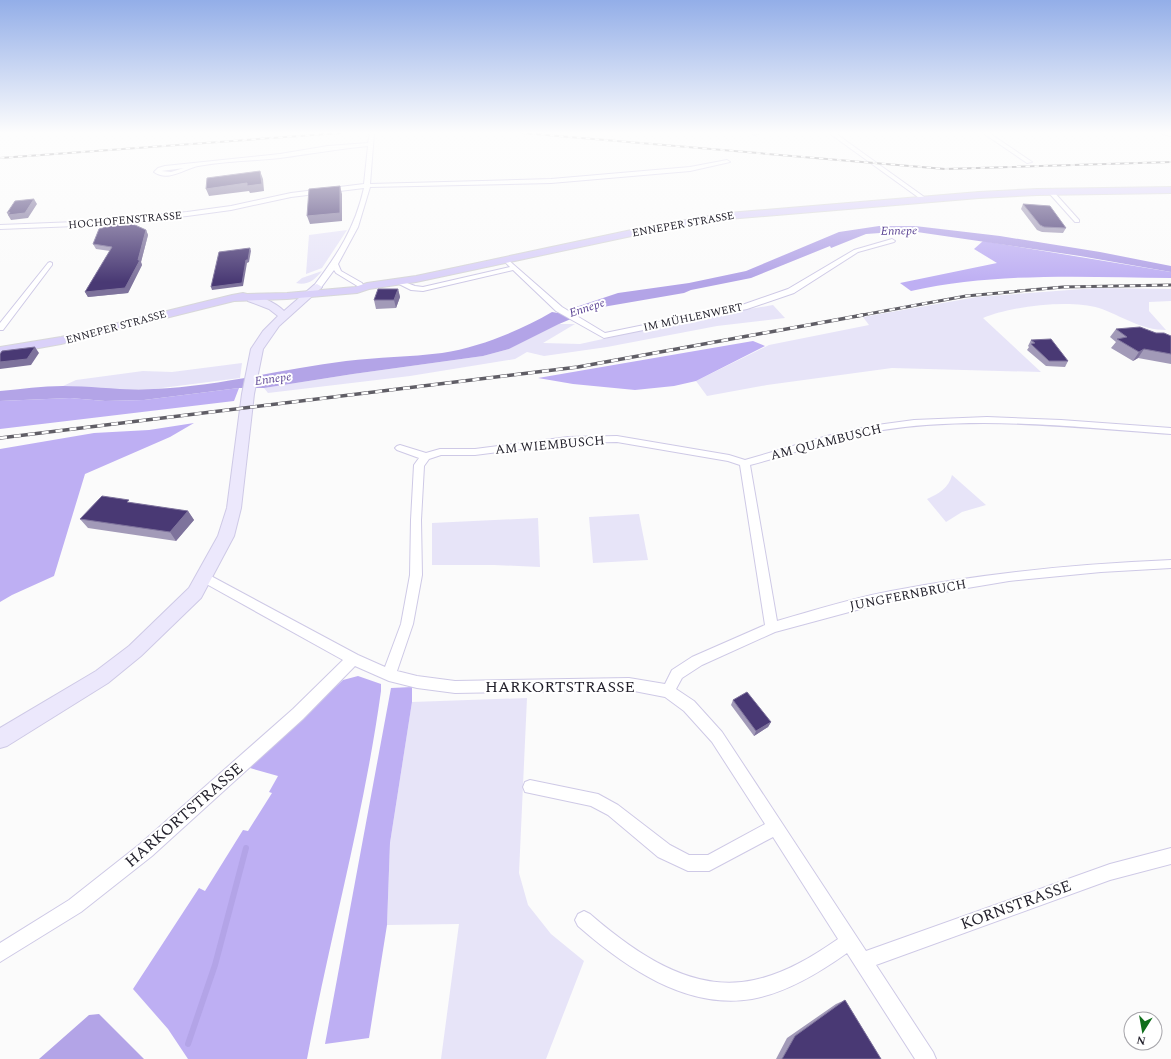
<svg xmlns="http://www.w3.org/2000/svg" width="1171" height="1059" font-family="Spectral,serif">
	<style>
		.green { fill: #e7e4f8 }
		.forest { fill: #beaff3 }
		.water { fill: #b3a4e7 }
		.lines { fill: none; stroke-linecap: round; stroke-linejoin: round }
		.stream { stroke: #b3a4e7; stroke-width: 6 }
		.street-casing { stroke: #cec9e6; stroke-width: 2 }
		.secondary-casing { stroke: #cec9e6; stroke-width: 2 }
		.primary-casing { stroke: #d7d7d9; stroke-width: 2 }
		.street { fill: #fff; fill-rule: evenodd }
		.secondary { fill: #ece8fc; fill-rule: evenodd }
		.primary { fill: #dad1f9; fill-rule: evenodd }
		.rail-far2-casing { stroke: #605e66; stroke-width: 2 }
		.rail-far1-casing { stroke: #605e66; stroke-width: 3 }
		.rail-casing { stroke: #605e66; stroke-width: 3.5 }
		.rail-far2 { stroke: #fff; stroke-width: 1.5; stroke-dasharray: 4.5; stroke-linecap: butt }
		.rail-far1 { stroke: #fff; stroke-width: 2; stroke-dasharray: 5.5; stroke-linecap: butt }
		.rail { stroke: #fff; stroke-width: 2.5; stroke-dasharray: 7; stroke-linecap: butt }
		.wall { fill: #a29ab8 }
		.shaded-wall { fill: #7e739c }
		.building { fill: #493974; stroke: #7e739c }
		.labels { text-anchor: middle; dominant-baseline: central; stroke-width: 4; stroke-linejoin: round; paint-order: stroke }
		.far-street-label { font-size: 11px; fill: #211f2a; stroke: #fff }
		.far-water-label { font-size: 12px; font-style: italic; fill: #594192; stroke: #fff }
		.street-label { font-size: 13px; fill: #211f2a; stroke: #fff }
		.near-street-label { font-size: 16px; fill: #211f2a; stroke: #fff }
	</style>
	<rect width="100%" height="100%" fill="#fbfbfb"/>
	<!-- green -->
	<path class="green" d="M 347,230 L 322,268 L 306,274 L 309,235 Z
		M 322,271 C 315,280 307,286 296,283 L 302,278 Z
		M 1096,288 L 1171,289 L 1171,301 L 1149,302 L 1149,311 L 1166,330 C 1141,330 1122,316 1099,308 C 1069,299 1012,306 983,318 L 1041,372 L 892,368 L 767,385 L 707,396 L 696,381 L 769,345 L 869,325 L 863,317 L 977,297 Z
		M 773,305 L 785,318 L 717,326 L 607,347 L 544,356 L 527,352 L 515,359 L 410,376 L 268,393 L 264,388 L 353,374 L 483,356 L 509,349 L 559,324 L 575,324 L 543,343 L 580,344 L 703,317 Z
		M 242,363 L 240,378 L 154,389 L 107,389 L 63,386 L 76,380 L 143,371 L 172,372 Z
		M 952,475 L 986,505 L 962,512 L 946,522 L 927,499 C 938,494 949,488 952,475 Z
		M 639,514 L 648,560 L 593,563 L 589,517 Z
		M 538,518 L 540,567 L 494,565 L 432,565 L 432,523 Z
		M 527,698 L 519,873 L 528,905 L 551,934 L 584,961 L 546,1059 L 441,1059 L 459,924 L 387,925 L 390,843 L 412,702 Z"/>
	<!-- forest -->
	<path class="forest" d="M 983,241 L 1171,272 L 1171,278 C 1085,277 996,272 911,291 L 900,283 L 997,263 L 974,249 Z
		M 753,341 L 765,346 L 696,381 L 674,386 L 635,390 L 573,384 L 538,378 Z
		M 239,388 L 234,401 L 0,429 L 0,401 L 70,398 L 105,401 L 144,400 Z
		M 194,423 L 170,437 L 85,474 L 54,576 L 12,595 L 0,602 L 0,449 L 94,433 L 149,430 Z
		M 358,676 L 381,684 L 381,691 C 364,815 330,936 307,1059 L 188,1059 L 168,1029 L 133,989 L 199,888 L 205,891 L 243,830 L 248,831 L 272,793 L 269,792 L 278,776 L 250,768 L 252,764 L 343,680 Z
		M 412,687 L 412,702 L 390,843 L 387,925 L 369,1038 L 325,1044 L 391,688 Z"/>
	<!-- water -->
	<path class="water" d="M 879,226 L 915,226 L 1000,236 L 1100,252 L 1171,266 L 1171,272 L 1080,256 L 917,232 L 894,232 L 866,234 L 831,248 L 830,246 L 751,278 L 691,290 L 684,293 L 597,308 L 559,324 L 509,349 L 483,356 L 353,374 L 264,388 L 239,388 L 144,400 L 105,401 L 70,398 L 0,401 L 0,391 C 21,389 42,386 63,386 C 94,386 123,391 154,389 C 219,386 282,369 346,361 C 378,357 410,357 442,353 C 481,347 519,331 552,312 L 558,313 L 618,293 L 689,283 L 746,271 L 839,232 Z
		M 99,1014 L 144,1059 L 39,1059 L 89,1015 Z"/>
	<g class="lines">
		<!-- stream -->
		<path class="stream" d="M 188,1044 L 215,965 L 246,848"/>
		<defs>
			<path id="street" d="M 370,133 L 374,133 L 370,184 L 551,179 L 690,167 L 727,160 L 730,162 L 690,171 L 551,183 L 370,187 L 358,227 L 338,264 L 341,271 L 362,283 L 363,285 L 359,287 L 336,273 L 334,270 L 320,289 L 314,289 L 313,287 C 338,254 355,228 364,188 L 291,197 L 231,210 L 187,216 L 76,226 L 0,229 L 0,225 L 76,222 L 187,212 L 231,206 L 291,193 L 364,184 L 368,146 C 338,149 309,154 280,158 C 253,161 225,161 198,166 C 184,169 168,182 154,172 L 158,168 L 165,166 L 280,154 L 328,146 L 368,143 ZM 184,168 L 171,172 L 161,171 Z
				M 752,133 L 759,133 L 754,135 Z
				M 829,133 L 835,133 L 927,199 L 922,200 Z
				M 983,133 L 989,133 L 1032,162 L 1027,163 Z
				M 1162,133 L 1171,133 L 1171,136 L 1162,134 Z
				M 1049,191 L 1053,191 L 1079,220 L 1079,222 L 1075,222 L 1049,193 Z
				M 892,239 L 895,241 L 894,242 L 858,252 L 794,293 L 747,309 L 604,338 L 556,311 L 513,270 L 423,291 L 411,290 L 395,282 L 399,280 L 415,286 L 423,287 L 510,267 L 503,260 L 506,258 L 562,307 L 605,333 L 742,305 L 788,289 L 854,250 Z
				M 50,262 L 52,263 L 52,265 L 3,330 L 0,330 L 0,323 L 48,263 Z
				M 987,417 L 1061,420 L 1171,428 L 1171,434 C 1073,427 973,415 876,431 C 833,439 792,454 750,465 L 777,621 C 815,610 853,598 891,591 C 985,573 1076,564 1171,560 L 1171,568 L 1101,572 L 1009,581 L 890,601 L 775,632 L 702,665 L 682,678 L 676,689 L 694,701 L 722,732 L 866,951 L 1110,864 L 1171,848 L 1171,864 L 1110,880 L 876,965 L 933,1052 L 936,1059 L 915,1059 L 847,953 C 819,973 786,993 752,999 C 686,1010 625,967 578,926 L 575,920 L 578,914 L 584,911 L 590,914 C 634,952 692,994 754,980 C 784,974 812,957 838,939 L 773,837 L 709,871 L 688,871 L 658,857 L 608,815 L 591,806 L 525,792 L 523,787 L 525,782 L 530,780 L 598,794 L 618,805 L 670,845 L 689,855 L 708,855 L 765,824 L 712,742 L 684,711 L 665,697 L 629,690 L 455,693 L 417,688 L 389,681 L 355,666 L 303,719 L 152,856 L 81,912 L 0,962 L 0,943 L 69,900 L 140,844 L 293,709 L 343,660 L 201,581 L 199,578 L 201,575 L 205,573 L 209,575 L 358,655 L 385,667 L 401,624 L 410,575 L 411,520 L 414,465 L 419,458 L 397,450 L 395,448 L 397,446 L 400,445 L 426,453 L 440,449 L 475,449 L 568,437 L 617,436 L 729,455 L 745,460 L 827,436 L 877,425 L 914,420 ZM 617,442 L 728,461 L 740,465 L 765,625 L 692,657 L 672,670 L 665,684 L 629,678 L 455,681 L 417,676 L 397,671 L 413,624 L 422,575 L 421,520 L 424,466 L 429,459 L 441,455 L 475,455 L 568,443 Z"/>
			<path id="secondary" d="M 317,284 L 322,287 L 320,289 L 279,326 L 263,349 L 254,394 L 241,508 L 234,536 L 201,598 L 141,656 L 108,683 L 7,746 L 0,748 L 0,728 L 96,671 L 129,646 L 189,588 L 218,536 L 227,508 L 242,394 L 251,349 L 263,331 L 278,316 L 269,309 L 248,301 L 247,299 L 248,297 C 259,294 276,303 284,311 L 314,285 Z"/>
			<path id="primary" d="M 1171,187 L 1171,193 L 1037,195 L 979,198 L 728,219 L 655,231 L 416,282 L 369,289 L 357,293 L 287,299 L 234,301 L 61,344 L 0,355 L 0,347 L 61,337 L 232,295 L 243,293 L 247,294 L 287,293 L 355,287 L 367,283 L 416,276 L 655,225 L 728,213 L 979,192 L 1037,189 Z"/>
		</defs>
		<!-- street casing -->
		<use href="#street" class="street-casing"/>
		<!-- secondary casing -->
		<use href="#secondary" class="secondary-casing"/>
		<!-- primary casing -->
		<use href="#primary" class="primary-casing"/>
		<!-- street -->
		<use href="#street" class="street"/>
		<!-- secondary -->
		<use href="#secondary" class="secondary"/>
		<!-- primary -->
		<use href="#primary" class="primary"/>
		<defs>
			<path id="rail-far2" d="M 523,133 L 945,169 L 1171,162
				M 0,158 L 340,133"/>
			<path id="rail-far1" d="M 857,316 L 966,296 L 1063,287 L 1171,285"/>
			<path id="rail" d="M 0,438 L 578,367 L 863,315"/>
		</defs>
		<!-- rail-far2 casing -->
		<use href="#rail-far2" class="rail-far2-casing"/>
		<!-- rail-far1 casing -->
		<use href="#rail-far1" class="rail-far1-casing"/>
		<!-- rail casing -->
		<use href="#rail" class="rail-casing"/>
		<!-- rail-far2 -->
		<use href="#rail-far2" class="rail-far2"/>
		<!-- rail-far1 -->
		<use href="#rail-far1" class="rail-far1"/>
		<!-- rail -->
		<use href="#rail" class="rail"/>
	</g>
	<!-- wall -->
	<path class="wall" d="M 1023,204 L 1066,228 L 1063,233 L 1042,232 L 1037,230 L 1021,209 Z
		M 146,230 L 148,235 L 141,262 L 142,265 L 128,293 L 88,297 L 85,292 L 110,251 L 96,249 L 93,244 Z
		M 398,289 L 400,297 L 396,308 L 376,309 L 374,300 Z
		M 1116,329 L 1171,336 L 1171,364 L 1138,358 L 1133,361 L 1111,348 L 1116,342 L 1110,337 Z
		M 1031,340 L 1068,361 L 1065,367 L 1046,366 L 1027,350 L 1029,347 L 1028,346 Z
		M 130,503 L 188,511 L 194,520 L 176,541 L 88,528 L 80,519 Z
		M 733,700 L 771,722 L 768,727 L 754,736 L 731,705 Z
		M 845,1000 L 881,1059 L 776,1059 L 787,1038 L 836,1004 Z"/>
	<!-- shaded-wall -->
	<path class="shaded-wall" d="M 260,171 L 263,179 L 264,191 L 250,193 L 249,191 L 209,196 L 206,189 Z
		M 340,186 L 342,194 L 342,221 L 310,224 L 307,216 Z
		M 34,199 L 37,204 L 28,218 L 11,220 L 8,215 L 9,215 L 7,213 Z
		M 146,230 L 148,235 L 141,262 L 142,265 L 128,293 L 88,297 L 85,292 L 138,260 Z
		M 250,248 L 251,251 L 249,262 L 247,263 L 243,286 L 212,290 L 211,287 L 246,260 Z
		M 398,289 L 400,297 L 396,308 L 394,300 Z
		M 35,347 L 39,353 L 31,365 L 0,369 L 0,362 Z
		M 1144,349 L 1138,358 L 1133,361 L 1139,352 Z
		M 188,511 L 194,520 L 176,541 L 170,532 Z
		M 771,722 L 768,727 L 754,736 L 756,731 Z"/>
	<!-- building -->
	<path class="building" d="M 260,171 L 262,184 L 247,186 L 247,183 L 206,189 L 207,178 Z
		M 340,186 L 340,213 L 307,216 L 309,189 Z
		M 34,199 L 25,213 L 8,215 L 10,212 L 7,213 L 15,201 Z
		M 1023,204 L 1050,206 L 1066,228 L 1044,227 L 1040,225 Z
		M 127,224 L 135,225 L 146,230 L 138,260 L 140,260 L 125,288 L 85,292 L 112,247 L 93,244 L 99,229 L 112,225 Z
		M 250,248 L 248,260 L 246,260 L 242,283 L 211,287 L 219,252 Z
		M 378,289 L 398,289 L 394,300 L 374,300 Z
		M 1140,327 L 1156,333 L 1164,333 L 1171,336 L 1171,354 L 1144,349 L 1139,352 L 1117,339 L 1127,337 L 1116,329 Z
		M 1051,339 L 1068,361 L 1049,361 L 1031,344 L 1035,343 L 1031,340 Z
		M 35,347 L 27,359 L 0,362 L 0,354 L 2,351 Z
		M 102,496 L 129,500 L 127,502 L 188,511 L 170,532 L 80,519 Z
		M 747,692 L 771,722 L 756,731 L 733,700 Z
		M 845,1000 L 881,1059 L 782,1059 L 795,1036 Z"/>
	<!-- sky -->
	<linearGradient id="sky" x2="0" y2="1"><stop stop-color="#93aee8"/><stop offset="0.47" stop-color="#fdfdfd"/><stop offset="1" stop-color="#fdfdfd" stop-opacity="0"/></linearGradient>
	<rect width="1171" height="282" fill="url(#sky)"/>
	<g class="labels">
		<!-- far-street labels -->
		<g class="far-street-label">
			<text transform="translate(125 220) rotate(-5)">HOCHOFENSTRASSE</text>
			<text transform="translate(683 224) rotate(-10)">ENNEPER STRASSE</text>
			<text transform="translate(693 317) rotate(-12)">IM MÜHLENWERT</text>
			<text transform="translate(116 327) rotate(-15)">ENNEPER STRASSE</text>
		</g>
		<!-- far-water labels -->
		<g class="far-water-label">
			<text transform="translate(899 231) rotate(-1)">Ennepe</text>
			<text transform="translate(587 308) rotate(-18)">Ennepe</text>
			<text transform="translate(273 379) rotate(-8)">Ennepe</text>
		</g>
		<!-- street labels -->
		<g class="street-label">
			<text transform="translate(826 442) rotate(-14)">AM QUAMBUSCH</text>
			<text transform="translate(550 445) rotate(-5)">AM WIEMBUSCH</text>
			<text transform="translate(908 595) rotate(-11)">JUNGFERNBRUCH</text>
		</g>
		<!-- near-street labels -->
		<g class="near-street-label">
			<text x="560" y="687">HARKORTSTRASSE</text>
			<text transform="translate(184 815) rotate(-41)">HARKORTSTRASSE</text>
			<text transform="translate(1016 905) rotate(-20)">KORNSTRASSE</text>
		</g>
	</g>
	<!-- north arrow -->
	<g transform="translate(1143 1031) rotate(191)"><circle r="19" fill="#ffffff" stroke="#a6a5aa"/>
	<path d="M0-3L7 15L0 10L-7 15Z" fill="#106e1b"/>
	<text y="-6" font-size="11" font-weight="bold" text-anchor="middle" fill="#211f2a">N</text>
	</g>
</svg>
